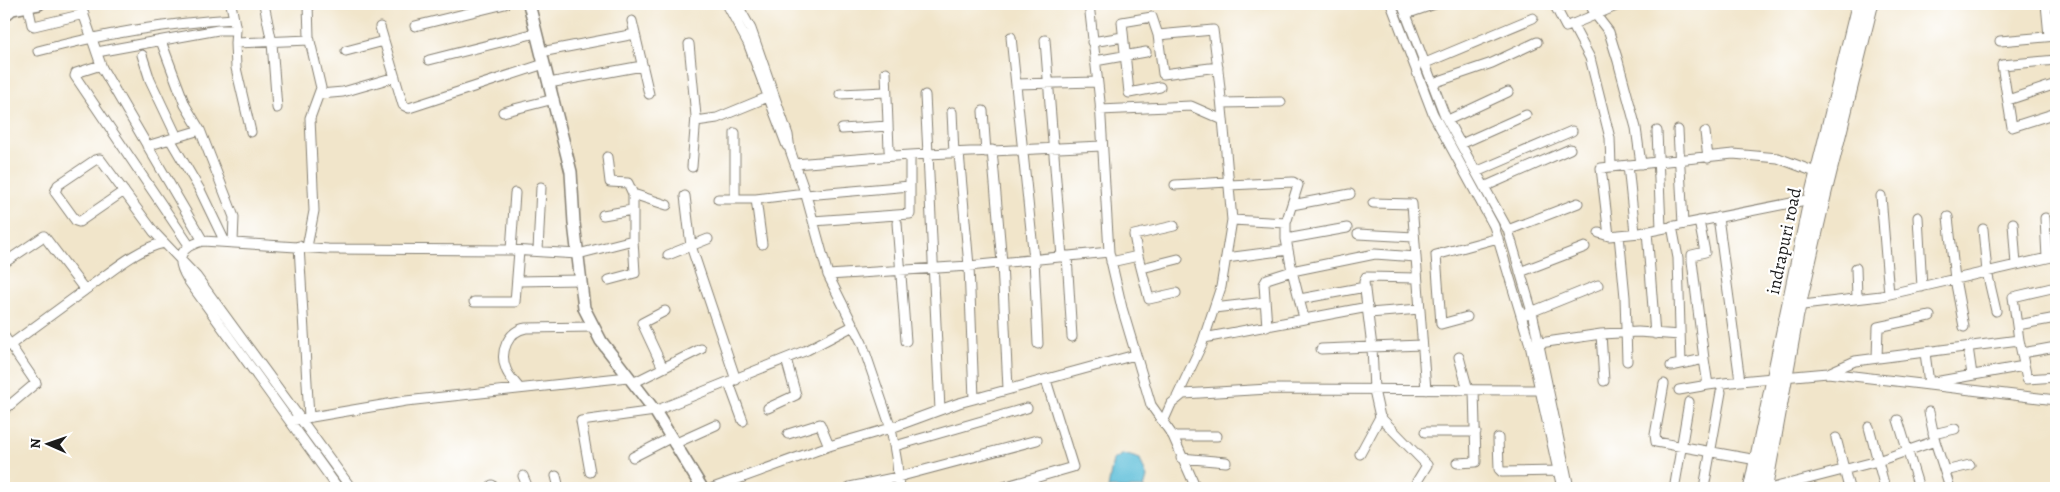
<svg xmlns="http://www.w3.org/2000/svg" width="2060" height="492" font-family="Alegreya,serif">
	<style>
		.water { fill: #5abdd8; stroke: #3b6c7a }
		.lines { fill: none; stroke-linecap: round; stroke-linejoin: round }
		.minor-casing { stroke: #868073; stroke-width: 11 }
		.tertiary-casing { stroke: #868073; stroke-width: 14 }
		.primary-casing { stroke: #868073; stroke-width: 16 }
		.minor { stroke: #fff; stroke-width: 9 }
		.tertiary { stroke: #fff; stroke-width: 11 }
		.primary { stroke: #fff; stroke-width: 14 }
		.labels { text-anchor: middle; dominant-baseline: central; stroke-width: 4.5; stroke-linejoin: round; paint-order: stroke }
		.street-label { font-size: 18px; fill: #1c1c1c; stroke: #fff }
	</style>
	<rect width="100%" height="100%" fill="#fff"/>
	<filter id="ink" filterUnits="userSpaceOnUse"><feTurbulence type="fractalNoise" baseFrequency=".02" numOctaves="2"/><feDisplacementMap in="SourceGraphic" scale="10" xChannelSelector="R" yChannelSelector="G"/><feConvolveMatrix kernelMatrix="1 2 1 2 8 2 1 2 1" color-interpolation-filters="sRGB"/></filter>
	<filter id="wash" filterUnits="userSpaceOnUse"><feTurbulence type="fractalNoise" baseFrequency=".0096" numOctaves="4" result="noise"/><feDisplacementMap in="SourceGraphic" scale="20" xChannelSelector="R" yChannelSelector="G"/><feGaussianBlur stdDeviation="1.12" result="paint"/><feColorMatrix in="noise" values="0 0 0 0 0 0 0 0 0 0 0 0 0 0 0 0 0 1.4 0 .05"/><feComposite in="paint" operator="in"/></filter>
	<g filter="url(#wash)">
		<rect width="100%" height="100%" fill="#f1e5ca"/>
		<!-- water -->
		<path class="water" d="M 1124,454 L 1140,459 L 1147,477 L 1144,488 L 1108,488 L 1113,460 Z"/>
	</g>
	<g filter="url(#ink)">
		<g class="lines">
			<defs>
				<path id="minor" d="M 80,4 L 102,68 L 203,241
					M 231,4 L 236,30 L 235,43 L 310,40
					M 264,4 L 272,43 L 277,108
					M 727,4 L 748,43 L 787,146
					M 737,4 L 751,29 L 788,135 L 790,150 L 806,195 L 828,275 L 862,343 L 891,428 L 959,403 L 1135,355
					M 1089,4 L 1100,102 L 1109,252 L 1122,308 L 1151,405 L 1173,436 L 1196,488
					M 1391,4 L 1433,114 L 1494,226 L 1530,345 L 1562,488
					M 1402,4 L 1445,116 L 1508,230 L 1532,312 L 1569,488
					M 1554,4 L 1566,27 L 1621,4
					M 1590,4 L 1595,14 L 1609,32 L 1618,61 L 1636,128 L 1641,164
					M 2046,4 L 2049,36
					M 28,6 L 32,25 L 34,26 L 84,14
					M 1406,14 L 1435,4
					M 632,21 L 649,94
					M 1572,24 L 1590,58 L 1610,138 L 1611,167
					M 415,26 L 505,4
					M 380,27 L 403,105 L 409,108 L 544,64
					M 1158,35 L 1163,74 L 1218,67
					M 1011,37 L 1034,259 L 1038,344
					M 1045,40 L 1062,257
					M 161,41 L 185,105 L 200,130
					M 2000,41 L 2056,36
					M 1092,42 L 1123,37
					M 235,43 L 236,68 L 251,132
					M 689,44 L 696,116 L 692,167
					M 38,51 C 102,34 168,23 234,19
					M 346,51 L 384,41
					M 97,52 L 218,30 L 236,30
					M 541,52 L 635,34
					M 142,55 L 150,80 L 177,137
					M 429,60 L 536,33
					M 2056,60 L 2002,65 L 2012,127 L 2056,113
					M 1095,61 L 1146,52
					M 1423,64 L 1533,18
					M 101,65 L 76,73 L 75,76 L 189,245
					M 886,72 L 889,150 L 894,156 L 928,154 L 925,95
					M 549,83 L 642,66
					M 1433,83 L 1492,63 L 1537,42
					M 1016,84 L 1097,82
					M 1160,87 L 1129,93 L 1122,22 L 1152,17 L 1158,35 L 1213,30 C 1222,93 1226,156 1232,220
					M 320,94 L 343,92 L 395,77
					M 840,94 L 886,92
					M 2008,100 L 2056,84
					M 1222,103 L 1281,102
					M 1100,110 L 1191,106 L 1223,120
					M 983,111 L 986,152
					M 503,112 L 554,99
					M 952,112 L 954,153
					M 1448,120 L 1508,92
					M 696,121 L 717,118 L 768,97
					M 842,129 L 888,126
					M 1678,130 L 1683,224
					M 1657,131 L 1661,228
					M 1705,132 L 1708,158
					M 170,139 L 200,190 L 225,242
					M 1461,144 L 1526,115
					M 147,146 L 200,130 L 234,217 L 233,242
					M 992,150 L 1002,263 L 1008,389
					M 959,153 L 969,266 L 974,399
					M 607,157 L 610,182 L 628,183 L 633,194
					M 795,164 L 894,156
					M 1628,165 L 1635,233
					M 1476,172 L 1572,131
					M 1175,185 L 1228,182
					M 1229,185 L 1293,182 L 1298,185 L 1286,223
					M 1484,187 L 1570,149
					M 124,191 L 79,222 L 76,221 L 55,192 L 58,185 L 95,160 L 100,159 L 154,232 L 196,276 L 351,488
					M 806,195 L 910,186
					M 685,196 L 691,246 L 736,380
					M 1881,196 L 1889,294
					M 718,199 L 756,199 L 805,193
					M 735,199 L 735,133
					M 756,199 L 762,244
					M 1373,203 L 1412,204 L 1426,390
					M 1292,205 L 1350,194
					M 603,215 L 632,210
					M 1918,217 L 1922,287
					M 1948,217 L 1955,279 L 1964,327
					M 2045,218 L 2047,258
					M 813,221 L 910,214 L 910,156
					M 897,223 L 906,341
					M 2013,223 L 2016,265
					M 1672,226 L 1678,258 L 1681,364
					M 1983,229 L 1987,272 L 1996,311
					M 1508,230 L 1578,203
					M 1647,231 L 1655,334
					M 1599,233 L 1609,236 L 1640,233 L 1811,199
					M 1358,234 L 1414,237
					M 1619,235 L 1625,297 L 1627,361
					M 1609,236 L 1601,168 L 1733,154 L 1778,158 L 1818,173
					M 1286,239 L 1347,228
					M 299,246 L 309,417
					M 307,247 L 314,211 L 310,118 L 321,88 L 309,37 L 308,4
					M 511,250 L 515,193
					M 538,251 L 541,187
					M 668,255 L 708,239
					M 1067,256 L 1072,337
					M 1138,256 L 1134,235 L 1174,226
					M 1226,258 L 1288,250
					M 1111,262 L 1138,256 L 1149,299 L 1176,293
					M 4,263 L 44,236 L 85,290 C 109,274 135,249 164,243
					M 1142,268 L 1178,259
					M 1856,268 L 1857,298
					M 1520,272 L 1585,247
					M 828,275 L 969,266 L 1109,252
					M 609,280 L 635,273 L 633,240
					M 517,281 L 581,280
					M 1300,299 L 1365,287
					M 474,302 L 515,302 L 519,251
					M 1794,306 L 1881,296 L 2056,256
					M 1214,308 L 1265,302
					M 1369,313 L 1420,309
					M 1526,314 L 1598,285
					M 1467,317 L 1441,324 L 1436,255 L 1498,238
					M 2018,325 L 2056,318
					M 1267,327 L 1264,284 L 1267,279 L 1292,271 L 1375,254 L 1416,257
					M 1601,334 L 1604,381
					M 4,336 L 36,383 L 4,410
					M 1204,338 L 1368,307
					M 2019,340 L 2027,379 L 2056,377
					M 1533,344 L 1601,334 L 1638,332 L 1680,335
					M 10,345 L 85,290
					M 1968,347 L 1972,375
					M 1321,349 L 1422,345
					M 1925,353 L 1929,383 L 2024,366
					M 2022,353 L 2056,347
					M 1459,357 L 1468,390
					M 1877,358 L 1878,327 L 1930,316
					M 1704,359 L 1708,385 L 1740,381 L 1718,217
					M 1671,366 L 1704,359 L 1692,261 L 1692,255 L 1705,252 L 1699,221
					M 663,368 L 642,323 L 665,311
					M 1828,373 L 2056,400
					M 1740,381 L 1828,373 L 1855,361 L 2019,340 L 2013,297 L 2056,287
					M 633,383 L 701,349
					M 729,383 L 743,421
					M 1664,384 L 1655,435 L 1656,442 L 1757,460
					M 519,388 C 515,382 508,376 506,369 C 499,352 508,331 526,328 L 594,327
					M 1679,390 L 1708,385
					M 1177,397 L 1202,344 L 1221,287 L 1232,220 L 1286,223 L 1286,239 L 1292,271 L 1304,318
					M 768,408 L 796,395 L 786,359
					M 940,410 L 928,154 L 1102,146
					M 1929,412 L 1935,441
					M 294,420 L 406,401 L 628,377
					M 1898,420 L 1919,488
					M 1163,422 L 1171,404 L 1183,394 L 1269,389 L 1539,390
					M 1869,427 L 1885,488
					M 1425,432 L 1476,432
					M 788,434 L 820,424 L 829,446
					M 1933,434 L 1955,429
					M 1173,436 L 1217,436
					M 1498,438 L 1499,469 L 1502,472 L 1558,471
					M 1836,438 L 1849,488
					M 674,444 L 716,425
					M 895,446 L 1027,408
					M 1360,454 L 1380,417
					M 633,457 L 670,438
					M 1181,458 L 1226,462
					M 1457,463 L 1476,462 L 1474,390
					M 1945,471 L 1970,465
					M 590,472 L 581,421 L 655,411 L 807,350 L 853,326
					M 523,476 L 528,488
					M 556,476 L 559,488
					M 1675,484 L 1689,402
					M 492,485 L 492,488
					M 850,487 L 898,477 L 1037,440
					M 338,488 L 188,280 C 175,259 179,247 203,241 L 328,249 L 511,250 L 578,254 L 633,240 L 633,194 L 667,205
					M 713,488 L 829,446 L 891,428 L 897,463 L 899,488
					M 1000,488 L 1073,467 L 1046,380
					M 1413,488 L 1427,465 L 1380,417 L 1374,390 L 1372,347 L 1364,282 L 1366,277 L 1417,278
					M 1704,488 L 1721,392
					M 1773,488 L 1878,461 L 1935,441 L 1950,488"/>
				<path id="tertiary" d="M 529,4 L 571,172 L 574,223 L 584,308 L 601,341 L 655,411 L 702,488
					M 4,16 L 12,9 L 39,4"/>
				<path id="primary" d="M 1751,488 L 1811,199 L 1859,4
					M 1765,488 L 1796,317 L 1824,194 L 1871,4"/>
			</defs>
			<!-- minor casing -->
			<use href="#minor" class="minor-casing"/>
			<!-- tertiary casing -->
			<use href="#tertiary" class="tertiary-casing"/>
			<!-- primary casing -->
			<use href="#primary" class="primary-casing"/>
			<!-- minor -->
			<use href="#minor" class="minor"/>
			<!-- tertiary -->
			<use href="#tertiary" class="tertiary"/>
			<!-- primary -->
			<use href="#primary" class="primary"/>
		</g>
	</g>
	<g class="labels">
		<!-- street labels -->
		<g class="street-label">
			<text transform="translate(1784 241) rotate(-78)">indrapuri road</text>
		</g>
	</g>
	<!-- margin -->
	<rect width="2060" height="492" fill="none" stroke="#fff" stroke-width="20"/>
	<!-- north arrow -->
	<g transform="translate(48 444) rotate(272)" stroke="#ffffff" stroke-width="4" paint-order="stroke">
	<path d="M0-4L9 19L0 12L-9 19Z" fill="#1c1c1c"/>
	<text y="-8" font-size="14" font-weight="bold" text-anchor="middle" fill="#1c1c1c">N</text>
	</g>
</svg>
